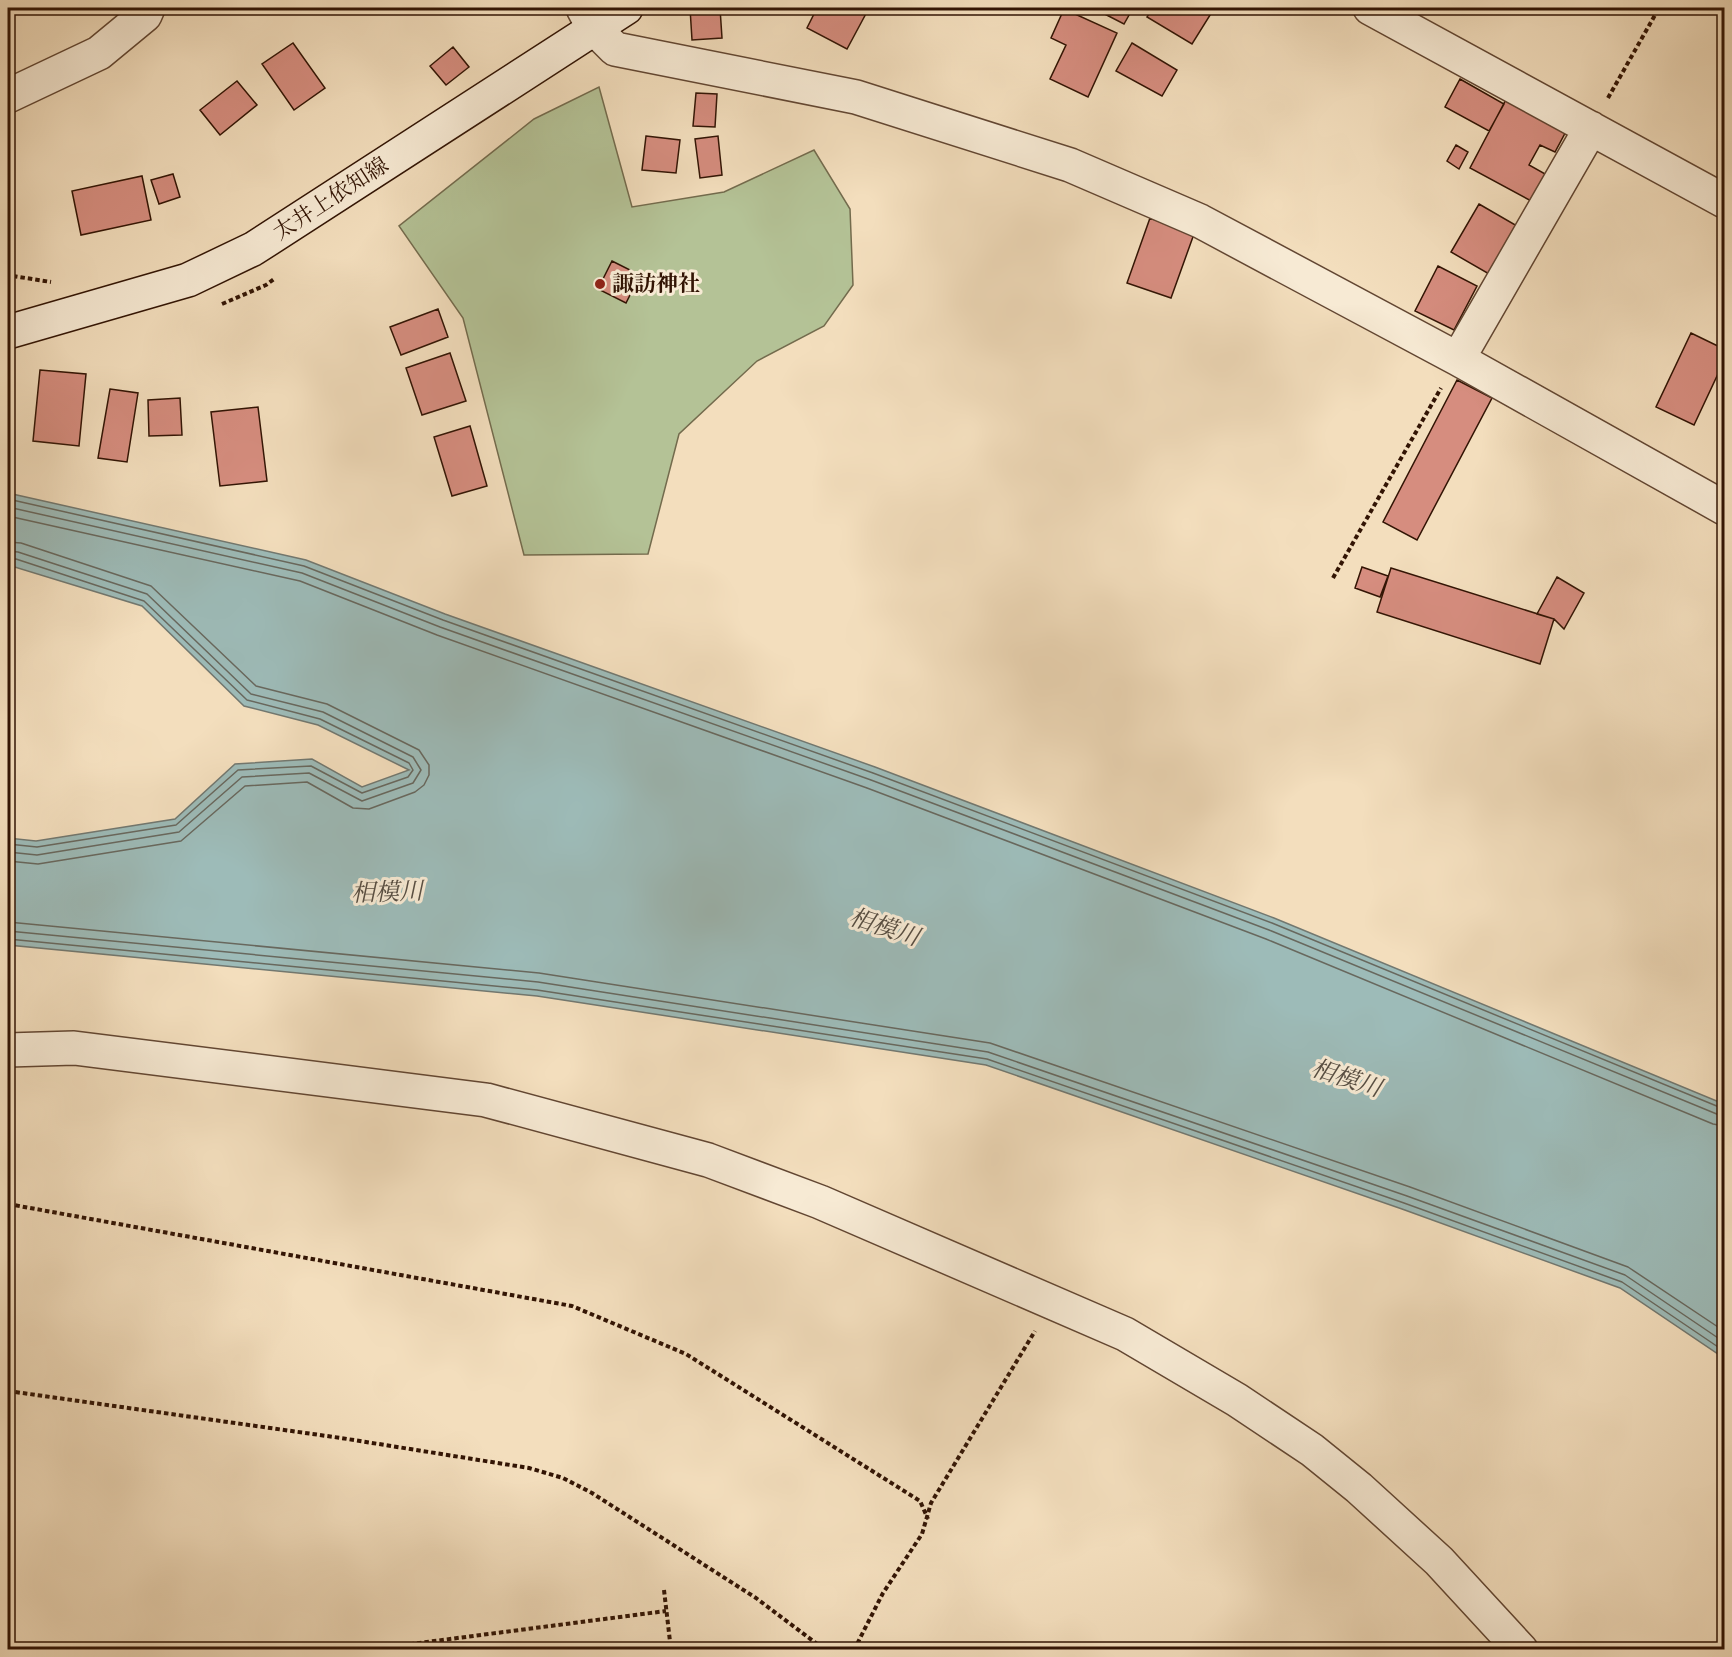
<svg xmlns="http://www.w3.org/2000/svg" width="1732" height="1657" font-family="'IM FELL DW Pica','Noto Serif JP',serif">
	<style>
		.green { fill: #b4c296; stroke: #736b4d; stroke-width: 1.5 }
		.water { fill: #9dbbb8; stroke: #727870; stroke-width: 1.5 }
		.lines { fill: none; stroke-linecap: round; stroke-linejoin: round }
		.shore { stroke: #68685e; stroke-width: 1.5 }
		.building { fill: #d68d7f; stroke: #321404; stroke-width: 1.5 }
		.minor-casing { stroke: #624632; stroke-width: 36 }
		.secondary-casing { stroke: #321404; stroke-width: 36 }
		.path { stroke: #321404; stroke-width: 4; stroke-dasharray: 4.5 3; stroke-linecap: butt }
		.minor { stroke: #f7ead4; stroke-width: 33 }
		.secondary { stroke: #f7ead4; stroke-width: 33 }
		.poi-dot { fill: #8f2418; stroke: #f7ead4; stroke-width: 2 }
		.labels { text-anchor: middle; dominant-baseline: central; stroke-width: 6; stroke-linejoin: round; paint-order: stroke }
		.street-label { font-size: 22px; fill: #321404; stroke: #f7ead4 }
		.poi-label { font-size: 22px; font-weight: bold; fill: #321404; stroke: #f7ead4; text-anchor: start }
		.water-label { font-size: 24px; font-style: italic; fill: #574e43; stroke: #f7ead4 }
	</style>
	<rect width="100%" height="100%" fill="#f3debd"/>
	<filter id="stains"><feTurbulence type="fractalNoise" baseFrequency=".00333" numOctaves="4"/><feColorMatrix values="0 0 0 0 .2 0 0 0 0 .09 0 0 0 0 .02 0 0 0 .5 -.17"/></filter>
	<radialGradient id="worn" r=".72"><stop offset=".6" stop-color="#630" stop-opacity="0"/><stop offset="1" stop-color="#630" stop-opacity=".3"/></radialGradient>
	<!-- green -->
	<path class="green" d="M 599,87 L 632,207 L 724,192 L 814,150 L 850,209 L 853,285 L 824,326 L 757,361 L 679,434 L 648,554 L 524,555 L 463,318 L 399,226 L 534,119 Z"/>
	<!-- water -->
	<path class="water" d="M 8,493 L 306,560 L 445,614 L 875,767 L 1274,918 L 1724,1104 L 1724,1358 L 1620,1288 L 1402,1209 L 986,1065 L 537,996 L 8,945 L 8,838 L 36,841 L 175,819 L 235,764 L 312,759 L 362,787 L 409,770 L 318,725 L 244,706 L 142,606 L 8,565 Z"/>
	<g class="lines">
		<!-- shore -->
		<path class="shore" d="M 8,499 L 304,566 L 443,620 L 873,773 L 1272,923 L 1724,1109
			M 8,507 L 302,573 L 440,627 L 871,780 L 1269,930 L 1724,1117
			M 8,516 L 300,581 L 437,635 L 867,788 L 1266,939 L 1713,1124 L 1724,1126
			M 8,542 L 21,543 L 151,586 L 256,686 L 327,704 L 419,750 L 429,765 L 429,775 L 424,785 L 415,792 L 369,809 L 353,808 L 307,782 L 245,786 L 181,841 L 38,864 L 8,861
			M 8,551 L 18,552 L 147,594 L 251,694 L 323,712 L 413,757 L 421,770 L 413,783 L 362,801 L 309,773 L 242,777 L 179,832 L 37,855 L 8,852
			M 8,559 L 16,559 L 144,601 L 247,700 L 320,719 L 409,763 L 413,770 L 408,777 L 362,793 L 311,766 L 238,770 L 176,825 L 37,847 L 8,844
			M 8,922 L 539,973 L 990,1043 L 1410,1187 L 1628,1267 L 1724,1331
			M 8,931 L 538,982 L 988,1052 L 1407,1196 L 1625,1275 L 1724,1342
			M 8,939 L 537,990 L 987,1059 L 1404,1203 L 1622,1282 L 1724,1351"/>
	</g>
	<!-- building -->
	<path class="building" d="M 690,8 L 720,8 L 722,38 L 692,40 Z
		M 817,8 L 869,8 L 847,49 L 807,28 Z
		M 1093,8 L 1133,8 L 1124,24 Z
		M 1153,8 L 1206,8 L 1212,12 L 1192,44 L 1147,17 Z
		M 1064,9 L 1117,33 L 1088,97 L 1050,79 L 1066,45 L 1051,38 Z
		M 293,43 L 325,88 L 294,110 L 262,64 Z
		M 1132,43 L 1177,70 L 1162,96 L 1116,71 Z
		M 453,47 L 469,67 L 446,85 L 430,66 Z
		M 1460,79 L 1504,104 L 1489,131 L 1445,107 Z
		M 237,81 L 257,105 L 220,135 L 200,110 Z
		M 1511,90 L 1571,122 L 1555,152 L 1540,145 L 1529,165 L 1547,175 L 1533,202 L 1470,168 Z
		M 696,93 L 717,94 L 715,127 L 693,126 Z
		M 646,136 L 680,140 L 676,173 L 642,170 Z
		M 718,136 L 722,175 L 700,178 L 695,139 Z
		M 1456,145 L 1468,152 L 1459,169 L 1447,161 Z
		M 173,174 L 180,197 L 159,204 L 151,180 Z
		M 142,176 L 151,220 L 81,235 L 72,191 Z
		M 1479,204 L 1524,230 L 1496,278 L 1451,252 Z
		M 1150,218 L 1194,234 L 1171,298 L 1127,283 Z
		M 612,261 L 640,275 L 626,303 L 598,289 Z
		M 1438,266 L 1477,286 L 1454,330 L 1415,311 Z
		M 438,309 L 448,337 L 401,355 L 390,327 Z
		M 1691,333 L 1724,349 L 1724,361 L 1694,425 L 1656,407 Z
		M 450,353 L 466,401 L 422,415 L 406,368 Z
		M 40,370 L 86,374 L 79,446 L 33,441 Z
		M 1457,380 L 1492,398 L 1417,540 L 1383,522 Z
		M 110,389 L 138,393 L 127,462 L 98,458 Z
		M 180,398 L 182,435 L 149,436 L 148,400 Z
		M 258,407 L 267,481 L 220,486 L 211,412 Z
		M 470,426 L 487,486 L 452,496 L 434,437 Z
		M 1362,567 L 1388,576 L 1380,597 L 1355,588 Z
		M 1391,568 L 1554,619 L 1540,664 L 1377,612 Z
		M 1557,577 L 1584,593 L 1564,629 L 1554,619 L 1537,614 Z"/>
	<g class="lines">
		<defs>
			<path id="minor" d="M 583,8 L 593,27 L 615,49 L 856,97 L 1070,165 L 1200,221 L 1458,359 L 1724,508
				M 1370,8 L 1724,201
				M 8,96 L 99,53 L 145,15 L 148,8
				M 1458,359 L 1591,128
				M 8,1050 L 74,1048 L 486,1100 L 708,1160 L 820,1202 L 1125,1334 L 1237,1400 L 1312,1450 L 1359,1488 L 1439,1561 L 1521,1650"/>
			<path id="secondary" d="M 8,332 L 188,280 L 253,249 L 626,8"/>
		</defs>
		<!-- minor casing -->
		<use href="#minor" class="minor-casing"/>
		<!-- secondary casing -->
		<use href="#secondary" class="secondary-casing"/>
		<!-- path -->
		<path class="path" d="M 1608,98 L 1659,8
			M 13,276 L 51,282
			M 222,304 L 266,285 L 274,279
			M 1333,578 L 1441,388
			M 8,1204 L 572,1306 L 686,1354 L 920,1501 L 928,1519
			M 8,1391 L 341,1438 L 529,1468 L 563,1478 L 592,1493 L 756,1598 L 825,1650
			M 664,1590 L 671,1650
			M 365,1650 L 666,1611
			M 854,1650 L 883,1593 L 922,1534 L 931,1503 L 1035,1331"/>
		<!-- minor -->
		<use href="#minor" class="minor"/>
		<!-- secondary -->
		<use href="#secondary" class="secondary"/>
	</g>
	<!-- markers -->
	<circle class="poi-dot" cx="600" cy="284" r="6"/>
	<g class="labels">
		<!-- street labels -->
		<g class="street-label">
			<text transform="translate(331 199) rotate(-33)">太井上依知線</text>
		</g>
		<!-- poi labels -->
		<g class="poi-label">
			<text x="612" y="284">諏訪神社</text>
		</g>
		<!-- water labels -->
		<g class="water-label">
			<text transform="translate(387 893) rotate(-2)">相模川</text>
			<text transform="translate(884 928) rotate(18)">相模川</text>
			<text transform="translate(1346 1079) rotate(18)">相模川</text>
		</g>
	</g>
	<!-- margin -->
	<rect width="1732" height="1657" fill="none" stroke="#f3debd" stroke-width="30"/>
	<rect x="9" y="9" width="1714" height="1639" fill="none" stroke="#321404" stroke-width="3"/>
	<rect x="15" y="15" width="1702" height="1627" fill="none" stroke="#321404" stroke-width="1.5"/>
	<rect width="100%" height="100%" filter="url(#stains)"/>
	<rect width="100%" height="100%" fill="url(#worn)"/>
</svg>
